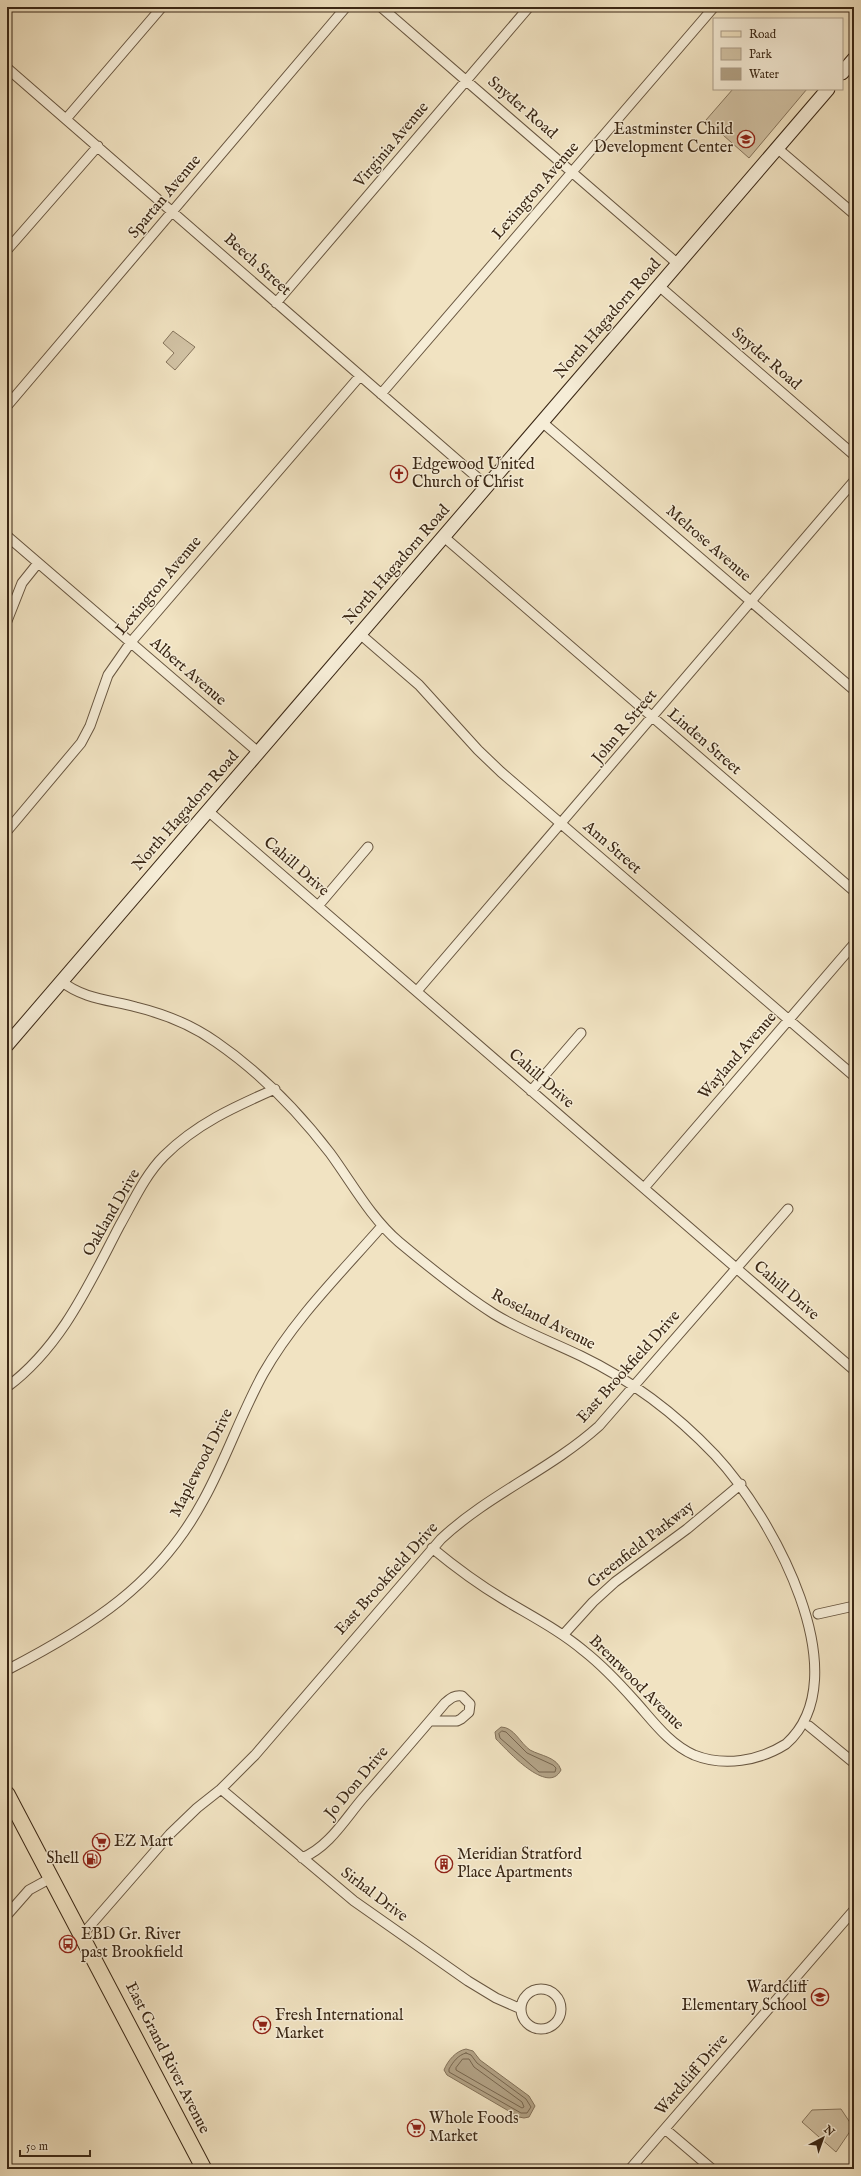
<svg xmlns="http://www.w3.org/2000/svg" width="861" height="2176" font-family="'IM FELL English',serif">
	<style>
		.park { fill: #d2c3a5; stroke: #86755d }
		.water { fill: #b3a387; stroke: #837159 }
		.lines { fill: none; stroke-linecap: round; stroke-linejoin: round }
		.shore { stroke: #76654e; stroke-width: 1 }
		.street-casing { stroke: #685640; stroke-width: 11 }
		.secondary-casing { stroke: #3a2715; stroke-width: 15 }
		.primary-casing { stroke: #3a2715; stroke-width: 17 }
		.street { stroke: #f6edd7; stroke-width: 9 }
		.secondary { stroke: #f6edd7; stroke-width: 13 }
		.primary { stroke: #f1e3c2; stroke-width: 15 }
		.labels { text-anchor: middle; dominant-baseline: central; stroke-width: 3; stroke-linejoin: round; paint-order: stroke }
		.street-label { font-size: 16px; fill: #3a2715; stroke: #f6edd7 }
		.poi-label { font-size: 16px; fill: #3a2715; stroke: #f6edd7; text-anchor: start }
	</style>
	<rect width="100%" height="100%" fill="#f1e3c2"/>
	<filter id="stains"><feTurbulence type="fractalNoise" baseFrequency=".005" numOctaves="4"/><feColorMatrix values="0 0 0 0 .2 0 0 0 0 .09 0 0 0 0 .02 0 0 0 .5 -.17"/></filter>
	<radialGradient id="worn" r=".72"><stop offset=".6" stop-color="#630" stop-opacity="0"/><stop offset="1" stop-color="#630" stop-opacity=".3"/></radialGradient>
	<!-- park -->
	<path class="park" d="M 733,89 L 807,89 L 749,158 L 706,120 Z
		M 173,331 L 195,347 L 175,370 L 166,362 L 174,353 L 163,343 Z
		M 841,2109 L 853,2127 L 836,2152 L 802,2122 L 812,2110 Z"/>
	<!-- water -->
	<path class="water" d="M 501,1727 C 514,1727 520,1743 530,1750 C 541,1756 557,1757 561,1770 C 548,1796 507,1750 496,1739 L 495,1732 Z
		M 466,2049 L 473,2051 L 480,2060 L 529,2096 L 535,2106 L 529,2117 L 524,2118 L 519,2117 L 447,2075 L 444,2070 C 448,2060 456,2051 466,2049 Z"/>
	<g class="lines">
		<!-- shore -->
		<path class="shore" d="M 502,1731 L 506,1732 L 527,1753 L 553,1765 L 556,1768 L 555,1772 L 539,1772 L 500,1738 L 499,1734 Z
			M 466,2053 L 471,2055 L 477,2063 L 526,2099 L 531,2107 L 527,2113 L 521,2113 L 449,2072 L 449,2069 C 453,2062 458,2055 466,2053 Z
			M 463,2059 L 469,2059 L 474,2067 L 522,2102 L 524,2107 L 522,2108 L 456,2070 L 456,2068 Z"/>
		<defs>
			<path id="street" d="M 381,7 L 678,264
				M 7,68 L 487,486
				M 66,119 L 162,7
				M 777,148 L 854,214
				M 7,250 L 98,146
				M 659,286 L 854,455
				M 276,303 L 529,7
				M 381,394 L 714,7
				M 7,406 L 346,7
				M 542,422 L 854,690
				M 7,536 L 258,752
				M 444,537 L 854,891
				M 7,621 L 22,583 L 38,563
				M 360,634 L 419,685 L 478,750 L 501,772 L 854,1076
				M 208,811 L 854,1370
				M 7,831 L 81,743 L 90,726 L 108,675 L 131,642 L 360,376
				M 318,906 L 368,847
				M 61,981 C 83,999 110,1000 136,1007 C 165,1014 192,1025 216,1042 C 261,1073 297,1110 330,1153 C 352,1183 370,1217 399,1242 C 429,1267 461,1293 494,1314 C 522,1331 552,1342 581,1356 C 631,1380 677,1415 715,1455 C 772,1516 861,1677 786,1744 C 759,1761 724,1767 694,1755 C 669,1744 653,1721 635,1701 C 619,1683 603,1666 584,1651 C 559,1630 531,1616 503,1599 C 478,1584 455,1567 432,1548
				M 417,991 L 854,481
				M 531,1091 L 581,1033
				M 644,1188 L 854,944
				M 7,1387 C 62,1346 89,1284 120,1225 C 133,1202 145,1175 164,1156 C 196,1124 234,1107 275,1089
				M 818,1614 L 854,1606
				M 564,1634 L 593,1602 L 615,1582 L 687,1529 L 741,1484
				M 7,1670 C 90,1627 158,1585 204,1499 C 226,1459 241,1414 263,1374 C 294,1319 341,1273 382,1226
				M 809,1726 L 854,1763
				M 221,1789 L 354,1901 L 468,1981 L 496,1998 L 521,2009
				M 302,1858 C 329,1847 345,1819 363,1798 C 391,1766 418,1735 445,1703 C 451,1698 454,1695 462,1696 L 470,1704 L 469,1712 L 461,1719 L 457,1721 L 430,1721
				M 7,1915 L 29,1890 L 51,1878
				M 82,1935 L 170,1834 L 197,1808 L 221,1789 L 255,1755 L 441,1539 C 489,1494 550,1470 599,1426 L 788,1209
				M521 2009a20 20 0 1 1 40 0a20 20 0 1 1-40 0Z
				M 665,2129 L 712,2169
				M 630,2169 L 854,1910"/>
			<path id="secondary" d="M 842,73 L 854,59
				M 7,1045 L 828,89"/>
			<path id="primary" d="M 7,1794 L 204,2169"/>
		</defs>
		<!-- street casing -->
		<use href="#street" class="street-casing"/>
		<!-- secondary casing -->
		<use href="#secondary" class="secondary-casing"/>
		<!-- primary casing -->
		<use href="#primary" class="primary-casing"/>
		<!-- street -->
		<use href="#street" class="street"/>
		<!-- secondary -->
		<use href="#secondary" class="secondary"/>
		<!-- primary -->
		<use href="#primary" class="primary"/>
	</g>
	<!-- icons -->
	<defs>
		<symbol id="school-ring" viewBox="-11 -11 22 22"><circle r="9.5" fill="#f6edd7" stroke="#8f2418" stroke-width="1.5"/><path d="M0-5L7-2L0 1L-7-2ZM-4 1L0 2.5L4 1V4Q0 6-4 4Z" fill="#8f2418"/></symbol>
		<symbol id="church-ring" viewBox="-11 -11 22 22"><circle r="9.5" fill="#f6edd7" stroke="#8f2418" stroke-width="1.5"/><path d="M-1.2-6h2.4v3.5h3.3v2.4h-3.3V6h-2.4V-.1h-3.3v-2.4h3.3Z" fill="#8f2418"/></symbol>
		<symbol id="supermarket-ring" viewBox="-11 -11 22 22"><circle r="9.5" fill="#f6edd7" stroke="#8f2418" stroke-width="1.5"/><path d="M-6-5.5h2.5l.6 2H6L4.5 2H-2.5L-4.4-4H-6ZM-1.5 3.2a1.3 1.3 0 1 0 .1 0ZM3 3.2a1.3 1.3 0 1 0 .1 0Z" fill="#8f2418"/></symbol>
		<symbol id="fuel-ring" viewBox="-11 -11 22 22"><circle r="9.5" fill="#f6edd7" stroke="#8f2418" stroke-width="1.5"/><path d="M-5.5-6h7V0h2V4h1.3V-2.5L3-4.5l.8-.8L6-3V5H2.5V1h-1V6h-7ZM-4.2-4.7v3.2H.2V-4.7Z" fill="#8f2418"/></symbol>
		<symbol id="building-ring" viewBox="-11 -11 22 22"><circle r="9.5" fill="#f6edd7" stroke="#8f2418" stroke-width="1.5"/><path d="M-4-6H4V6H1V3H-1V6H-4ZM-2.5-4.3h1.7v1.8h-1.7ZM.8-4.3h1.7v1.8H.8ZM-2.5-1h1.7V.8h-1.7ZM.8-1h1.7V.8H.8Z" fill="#8f2418"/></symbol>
		<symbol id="bus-ring" viewBox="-11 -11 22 22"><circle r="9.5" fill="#f6edd7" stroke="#8f2418" stroke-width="1.5"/><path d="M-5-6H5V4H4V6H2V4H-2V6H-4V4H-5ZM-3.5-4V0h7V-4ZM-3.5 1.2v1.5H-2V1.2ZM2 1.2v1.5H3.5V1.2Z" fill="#8f2418"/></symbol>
	</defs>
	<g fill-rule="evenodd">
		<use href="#school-ring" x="736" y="129" width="20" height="20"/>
		<use href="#church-ring" x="389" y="464" width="20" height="20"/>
		<use href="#supermarket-ring" x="91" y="1832" width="20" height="20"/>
		<use href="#fuel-ring" x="82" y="1849" width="20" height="20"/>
		<use href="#building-ring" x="434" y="1854" width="20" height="20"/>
		<use href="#bus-ring" x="58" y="1934" width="20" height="20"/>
		<use href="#school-ring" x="810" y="1987" width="20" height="20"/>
		<use href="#supermarket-ring" x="252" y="2015" width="20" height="20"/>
		<use href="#supermarket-ring" x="406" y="2118" width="20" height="20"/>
	</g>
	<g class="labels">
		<!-- street labels -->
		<g class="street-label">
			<text transform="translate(522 108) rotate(41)">Snyder Road</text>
			<text transform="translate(392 145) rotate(-50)">Virginia Avenue</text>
			<text transform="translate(536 191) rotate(-49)">Lexington Avenue</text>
			<text transform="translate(165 197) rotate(-50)">Spartan Avenue</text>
			<text transform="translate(257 265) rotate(42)">Beech Street</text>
			<text transform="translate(608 319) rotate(-49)">North Hagadorn Road</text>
			<text transform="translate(766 359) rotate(41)">Snyder Road</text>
			<text transform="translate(708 544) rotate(41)">Melrose Avenue</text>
			<text transform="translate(397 565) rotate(-49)">North Hagadorn Road</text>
			<text transform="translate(159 586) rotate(-50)">Lexington Avenue</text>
			<text transform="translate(188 672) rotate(41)">Albert Avenue</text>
			<text transform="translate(625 727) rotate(-50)">John R Street</text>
			<text transform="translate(704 742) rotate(41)">Linden Street</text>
			<text transform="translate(186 811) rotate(-49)">North Hagadorn Road</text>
			<text transform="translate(612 848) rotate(41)">Ann Street</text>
			<text transform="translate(296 867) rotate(41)">Cahill Drive</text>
			<text transform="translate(738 1056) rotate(-49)">Wayland Avenue</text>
			<text transform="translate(541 1079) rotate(41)">Cahill Drive</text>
			<text transform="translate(112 1213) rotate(-60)">Oakland Drive</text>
			<text transform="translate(786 1291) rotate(41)">Cahill Drive</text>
			<text transform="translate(543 1320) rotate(27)">Roseland Avenue</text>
			<text transform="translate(629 1367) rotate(-48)">East Brookfield Drive</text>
			<text transform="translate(202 1463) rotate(-63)">Maplewood Drive</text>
			<text transform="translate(641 1545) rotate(-38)">Greenfield Parkway</text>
			<text transform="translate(387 1579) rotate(-48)">East Brookfield Drive</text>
			<text transform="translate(636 1683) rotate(45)">Brentwood Avenue</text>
			<text transform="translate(357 1783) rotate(-50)">Jo Don Drive</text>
			<text transform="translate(374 1895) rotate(37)">Sirhal Drive</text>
			<text transform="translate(167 2058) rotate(63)">East Grand River Avenue</text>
			<text transform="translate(692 2075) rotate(-49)">Wardcliff Drive</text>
		</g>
		<!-- poi labels -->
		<g class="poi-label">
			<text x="733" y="130" text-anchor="end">Eastminster Child<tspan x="733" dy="18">Development Center</tspan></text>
			<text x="412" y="465">Edgewood United<tspan x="412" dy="18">Church of Christ</tspan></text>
			<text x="114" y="1842">EZ Mart</text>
			<text x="457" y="1855">Meridian Stratford<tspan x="457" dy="18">Place Apartments</tspan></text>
			<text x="79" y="1859" text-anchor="end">Shell</text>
			<text x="81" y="1935">EBD Gr. River<tspan x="81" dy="18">past Brookfield</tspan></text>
			<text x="807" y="1988" text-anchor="end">Wardcliff<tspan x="807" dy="18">Elementary School</tspan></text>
			<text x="275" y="2016">Fresh International<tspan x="275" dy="18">Market</tspan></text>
			<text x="429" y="2119">Whole Foods<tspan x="429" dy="18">Market</tspan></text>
		</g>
	</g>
	<!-- margin -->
	<rect width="861" height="2176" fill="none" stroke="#f1e3c2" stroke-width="24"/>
	<rect x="8" y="8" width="845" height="2160" fill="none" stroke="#3a2715" stroke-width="2"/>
	<rect x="12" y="12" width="837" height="2152" fill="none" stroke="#3a2715"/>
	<!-- legend -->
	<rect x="713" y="18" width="130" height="72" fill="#f6edd7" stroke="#ab9e89"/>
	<rect x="721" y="31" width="20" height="6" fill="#f1e3c2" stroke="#ab9e89"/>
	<text x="749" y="38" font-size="12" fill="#3a2715">Road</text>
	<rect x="721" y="48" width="20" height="12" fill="#d2c3a5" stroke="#ab9e89"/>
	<text x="749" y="58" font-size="12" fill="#3a2715">Park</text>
	<rect x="721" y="68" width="20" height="12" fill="#b3a387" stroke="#ab9e89"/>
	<text x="749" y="78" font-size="12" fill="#3a2715">Water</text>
	<!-- north arrow -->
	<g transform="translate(823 2138) rotate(41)" stroke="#f6edd7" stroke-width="3" paint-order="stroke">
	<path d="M0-3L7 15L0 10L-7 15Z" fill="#3a2715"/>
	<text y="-6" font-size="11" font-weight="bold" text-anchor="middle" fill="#3a2715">N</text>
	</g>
	<!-- scale -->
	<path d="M20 2150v6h70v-6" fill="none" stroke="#3a2715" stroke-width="2"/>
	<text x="26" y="2150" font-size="12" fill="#3a2715" stroke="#f6edd7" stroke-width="3" paint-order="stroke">50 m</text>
	<rect width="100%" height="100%" filter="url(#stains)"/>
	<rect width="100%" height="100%" fill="url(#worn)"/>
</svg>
